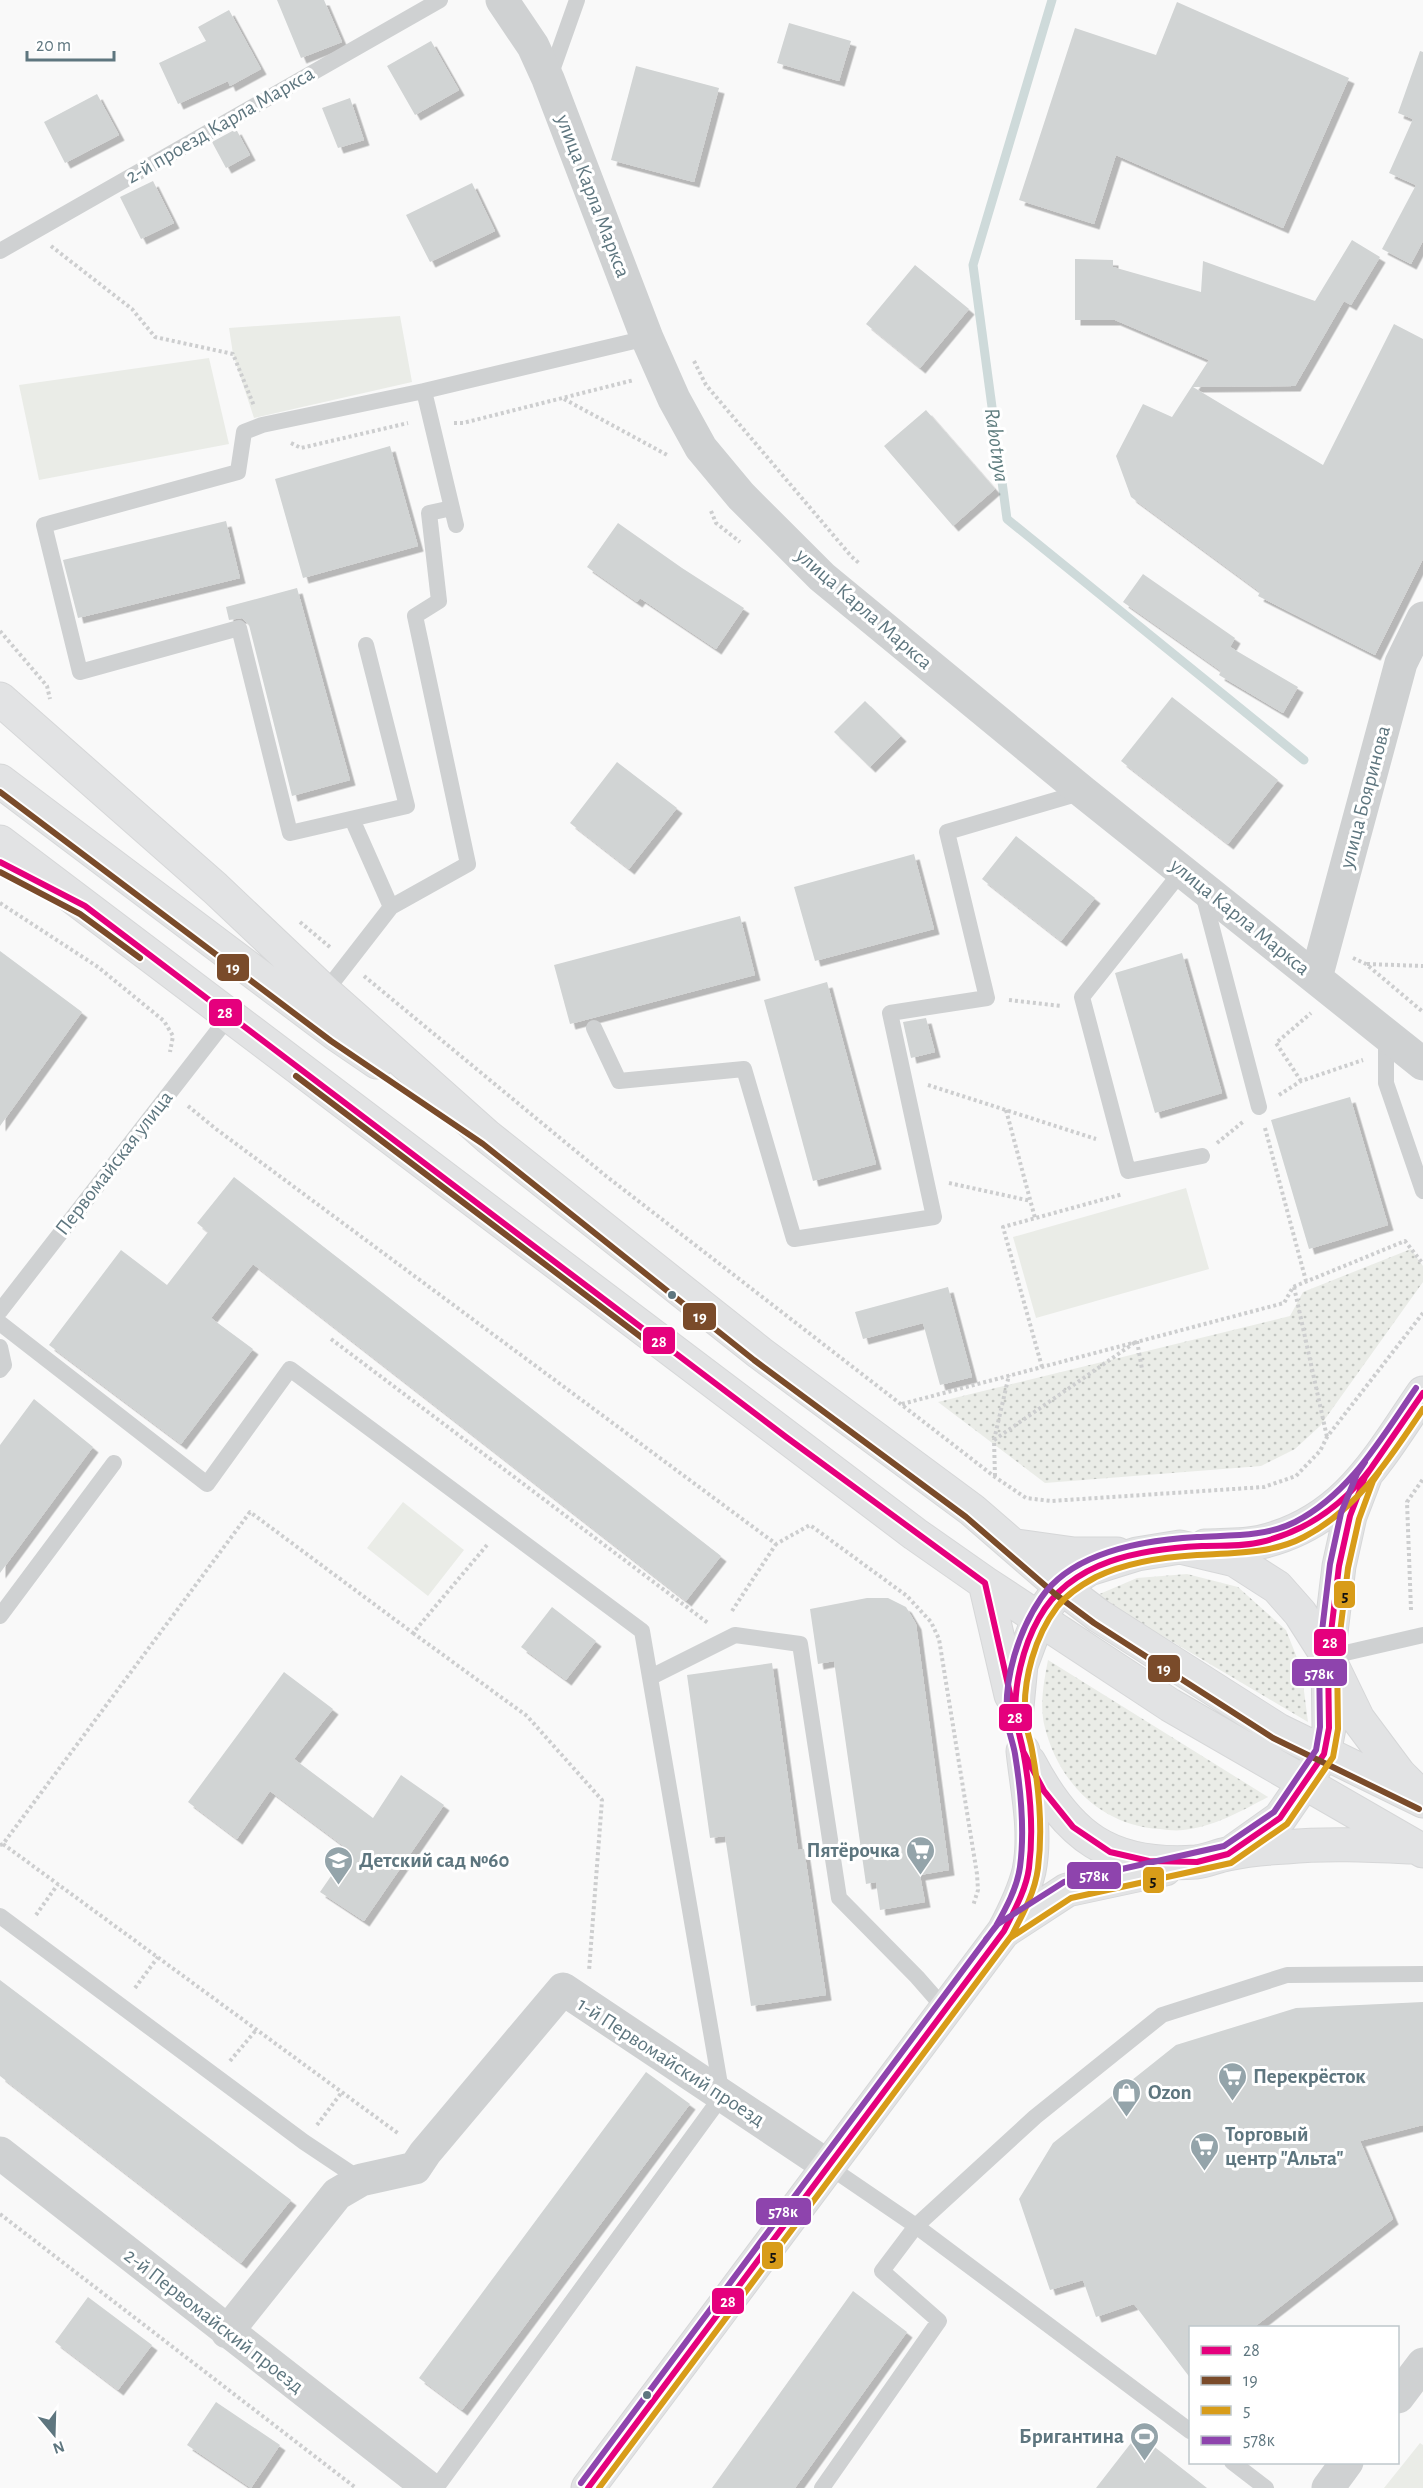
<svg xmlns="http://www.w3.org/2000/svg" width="1423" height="2488" font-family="'Alegreya Sans',sans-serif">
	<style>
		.grass { fill: url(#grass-dots) }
		.park { fill: #eaece7 }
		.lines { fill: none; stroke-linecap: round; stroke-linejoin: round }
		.stream { stroke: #cedada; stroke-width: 9 }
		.building { fill: #d1d4d4; filter: url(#shadow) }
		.secondary-casing { stroke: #d6d7d8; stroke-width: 35 }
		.path { stroke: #cdcecf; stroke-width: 4; stroke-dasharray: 3 3; stroke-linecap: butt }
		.lane { stroke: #cfd1d2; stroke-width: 16 }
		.street { stroke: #cfd1d2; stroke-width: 33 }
		.secondary { stroke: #e2e3e4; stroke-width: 33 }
		.bus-1-casing { stroke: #fff; stroke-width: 10 }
		.bus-2-casing { stroke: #fff; stroke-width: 10 }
		.bus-3-casing { stroke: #fff; stroke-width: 10 }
		.bus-4-casing { stroke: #fff; stroke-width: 10 }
		.bus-1 { stroke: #e5007d; stroke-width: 6 }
		.bus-2 { stroke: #7a4b2a; stroke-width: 6 }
		.bus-3 { stroke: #d89c19; stroke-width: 6 }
		.bus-4 { stroke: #8e44ad; stroke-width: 6 }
		.bus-dot { fill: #5e767f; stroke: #fff; stroke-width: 2 }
		.labels { text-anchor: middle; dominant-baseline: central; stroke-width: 6; stroke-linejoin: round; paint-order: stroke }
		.street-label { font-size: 21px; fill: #5e767f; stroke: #fff }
		.poi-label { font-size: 21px; font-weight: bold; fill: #5e767f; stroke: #fff; text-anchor: start }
		.water-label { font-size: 22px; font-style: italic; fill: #5e7c7e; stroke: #fff }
		.line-badge { stroke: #fff; stroke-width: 2 }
		.badge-label { font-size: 16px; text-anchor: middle; font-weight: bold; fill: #fff }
		.pale-badge-label { font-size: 16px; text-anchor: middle; font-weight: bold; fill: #111 }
	</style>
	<defs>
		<pattern id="grass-dots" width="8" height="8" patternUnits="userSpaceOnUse" patternTransform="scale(1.5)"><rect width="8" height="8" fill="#eaece7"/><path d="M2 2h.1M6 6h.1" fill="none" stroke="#c1c4c0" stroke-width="1.8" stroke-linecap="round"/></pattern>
		<filter id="shadow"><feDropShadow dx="5.5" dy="5.5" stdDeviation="0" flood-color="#0004"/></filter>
	</defs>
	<rect width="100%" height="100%" fill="#f9f9f9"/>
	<!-- grass -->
	<path class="grass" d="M 1411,1249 L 1423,1266 L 1423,1282 L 1320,1426 L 1295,1449 L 1261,1466 L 1045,1483 L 938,1402 L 1290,1316 L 1303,1292 Z
		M 1187,1574 L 1238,1587 L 1286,1630 L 1301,1668 L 1308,1722 L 1095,1596 L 1137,1578 Z
		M 1048,1660 L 1268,1797 C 1241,1811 1214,1827 1183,1830 C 1176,1831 1167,1830 1160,1829 C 1102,1826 1059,1783 1045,1728 C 1039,1706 1044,1681 1048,1660 Z"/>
	<!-- park -->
	<path class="park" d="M 400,316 L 412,382 L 254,418 L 233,354 L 229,328 Z
		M 209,358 L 229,444 L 39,480 L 19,385 Z
		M 1186,1188 L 1209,1269 L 1036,1318 L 1013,1237 Z
		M 403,1502 L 464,1550 L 428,1596 L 367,1548 Z
		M 1420,2443 L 1423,2445 L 1423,2488 L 1384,2488 Z"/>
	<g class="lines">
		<!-- stream -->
		<path class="stream" d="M 1052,0 L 973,265 L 1007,519 L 1304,760"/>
	</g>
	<!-- building -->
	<path class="building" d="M 277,0 L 324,0 L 342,42 L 301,58 Z
		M 1177,2 L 1349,78 L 1283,228 L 1116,155 L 1094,224 L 1019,200 L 1075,28 L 1156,55 Z
		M 229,10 L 261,69 L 230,86 L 228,81 L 178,104 L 159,63 L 206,41 L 198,27 Z
		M 789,23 L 851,41 L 839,81 L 777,63 Z
		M 431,41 L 459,90 L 415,115 L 387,66 Z
		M 1420,51 L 1423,52 L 1423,241 L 1411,264 L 1382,249 L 1416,185 L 1389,173 L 1413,119 L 1398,113 Z
		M 636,66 L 719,88 L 694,182 L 611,160 Z
		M 97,94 L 119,135 L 65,163 L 44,122 Z
		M 350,98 L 364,140 L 338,148 L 322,108 Z
		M 236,129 L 250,155 L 226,168 L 212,142 Z
		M 153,181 L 174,223 L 141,239 L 120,197 Z
		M 472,183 L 495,231 L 430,262 L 406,215 Z
		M 1352,240 L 1380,257 L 1351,305 L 1344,301 L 1295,386 L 1193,387 L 1323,465 L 1394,324 L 1423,339 L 1423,559 L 1375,655 L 1258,596 L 1260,592 L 1131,497 L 1116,456 L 1143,404 L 1172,417 L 1209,360 L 1115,320 L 1075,320 L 1075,259 L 1113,260 L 1113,267 L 1201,292 L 1203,261 L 1315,301 Z
		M 915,265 L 969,309 L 920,368 L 866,324 Z
		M 926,410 L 995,489 L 953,526 L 884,446 Z
		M 390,446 L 418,546 L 303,578 L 275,479 Z
		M 226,521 L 240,578 L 78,618 L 63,560 Z
		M 618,523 L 682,568 L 744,608 L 716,649 L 640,598 L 637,602 L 587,567 Z
		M 1143,574 L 1235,638 L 1230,647 L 1298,687 L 1283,713 L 1219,675 L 1221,671 L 1123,602 Z
		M 297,588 L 350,780 L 292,796 L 249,625 L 242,618 L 229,620 L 226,607 Z
		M 1172,697 L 1278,780 L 1228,844 L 1121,761 Z
		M 865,701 L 901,736 L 870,767 L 834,732 Z
		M 617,762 L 677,808 L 629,869 L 570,823 Z
		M 1016,836 L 1095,898 L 1061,941 L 982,879 Z
		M 914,854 L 934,929 L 815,961 L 794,887 Z
		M 740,916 L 755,975 L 570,1024 L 554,965 Z
		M 0,951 L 82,1012 L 0,1126 Z
		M 1182,953 L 1222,1093 L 1155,1113 L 1115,973 Z
		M 827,982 L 876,1164 L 813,1181 L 764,1000 Z
		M 926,1018 L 935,1052 L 911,1058 L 903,1022 Z
		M 1350,1097 L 1388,1225 L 1309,1249 L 1271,1120 Z
		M 234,1177 L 721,1556 L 686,1601 L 253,1264 L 211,1318 L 253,1349 L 181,1444 L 49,1345 L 121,1250 L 167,1285 L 208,1232 L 197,1223 Z
		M 948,1287 L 972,1377 L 940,1385 L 923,1323 L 863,1339 L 855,1312 Z
		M 34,1399 L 93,1447 L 0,1573 L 0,1445 Z
		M 867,1598 L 888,1598 L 906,1607 L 916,1624 L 949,1870 L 920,1875 L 925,1902 L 880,1910 L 876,1882 L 866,1884 L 834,1661 L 818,1664 L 810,1609 Z
		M 552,1607 L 596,1641 L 566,1680 L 521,1647 Z
		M 772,1663 L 798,1850 L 804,1849 L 826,1995 L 751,2006 L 725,1836 L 710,1838 L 687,1675 Z
		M 284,1672 L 333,1709 L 294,1759 L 373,1818 L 401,1775 L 444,1805 L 364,1921 L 320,1892 L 349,1850 L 270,1791 L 237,1839 L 188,1802 Z
		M 0,1980 L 291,2200 L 241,2263 L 0,2076 Z
		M 1423,2002 L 1423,2125 L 1360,2141 L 1393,2219 L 1253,2328 L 1191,2328 L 1191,2379 L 1134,2304 L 1096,2317 L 1083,2280 L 1050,2290 L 1019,2199 L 1053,2143 L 1176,2045 L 1296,2008 Z
		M 646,2072 L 690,2104 L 462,2410 L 419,2378 Z
		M 853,2291 L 907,2332 L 795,2488 L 712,2488 Z
		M 88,2297 L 152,2345 L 118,2390 L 55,2342 Z
		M 216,2402 L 280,2445 L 251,2488 L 187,2445 Z
		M 1138,2434 L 1207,2488 L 1096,2488 Z"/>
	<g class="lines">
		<defs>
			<path id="secondary" d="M 0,699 L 215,888 L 325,992 L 488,1137 L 760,1353 L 972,1510 L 1061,1587 L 1099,1616 L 1278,1730 L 1423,1801
				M 0,781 L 336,1034 L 377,1062
				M 0,842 L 915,1534 L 985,1583 L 1170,1705 L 1423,1851
				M 1017,1546 L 1074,1554 L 1117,1554
				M 1205,1546 C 1223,1545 1244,1546 1261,1542 C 1345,1522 1378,1459 1423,1393
				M 985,1583 L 1011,1695
				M 1016,1717 L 1021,1665 L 1039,1617 L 1061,1587 L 1089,1569 L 1137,1554 L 1180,1547 L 1235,1560 L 1277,1587 L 1300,1613 L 1328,1657 L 1358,1719 L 1399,1774 L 1416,1791
				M 1029,1762 C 1068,1836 1109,1868 1196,1862 C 1206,1861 1217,1856 1227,1854 C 1246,1850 1266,1848 1286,1847 C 1327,1843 1368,1845 1409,1847
				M 1235,1850 L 1280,1818 L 1324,1754 L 1329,1728 L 1328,1657 L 1339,1566 L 1350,1516 L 1365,1477
				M 1006,1930 L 1067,1890 L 1165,1869
				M 588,2488 L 1004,1931 C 1014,1912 1024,1892 1029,1871 C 1037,1832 1027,1789 1023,1751"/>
		</defs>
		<!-- secondary casing -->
		<use href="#secondary" class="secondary-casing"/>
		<!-- path -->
		<path class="path" d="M 51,246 L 132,309 L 155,337 L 233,354 L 254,406
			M 694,361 L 706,385 L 851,556 L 860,564
			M 564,399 L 669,456
			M 454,423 L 463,423 L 634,380
			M 291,443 L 301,448 L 408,423
			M 711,511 L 716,523 L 740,542
			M 0,631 L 47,686 L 50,699
			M 0,903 L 98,967 L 164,1021 L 173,1036 L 170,1052
			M 300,922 L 331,948
			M 1353,958 L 1366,964 L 1423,1012
			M 1367,964 L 1423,966
			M 364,976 L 606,1176 L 995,1477 L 1026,1498 L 1051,1501 L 1264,1487 L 1296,1476 L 1320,1451 L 1327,1437 L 1423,1313
			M 1009,1000 L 1061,1006
			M 1301,1081 L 1276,1043 L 1311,1013
			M 928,1085 L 1096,1139
			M 1279,1095 L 1301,1081 L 1363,1060
			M 188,1106 L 216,1129 L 776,1544 L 810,1525 L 907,1596 L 931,1622 L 939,1639 L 977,1874 L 978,1890 L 973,1906
			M 1006,1110 L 1035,1218
			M 1265,1128 L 1306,1281
			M 1217,1143 L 1244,1121
			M 949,1183 L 1031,1201
			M 1294,1287 L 1327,1437
			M 331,1339 L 708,1623
			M 1042,1367 L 1003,1227 L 1123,1194
			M 902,1404 L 1284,1303 L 1293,1287 L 1405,1241 L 1423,1264
			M 994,1440 L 1137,1341 L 1142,1369
			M 995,1476 L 994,1440 L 1009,1375
			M 1411,1610 L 1407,1502 L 1423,1479
			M 732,1611 L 776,1544
			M 413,1633 L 527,1716 L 602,1800 L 589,1971
			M 3,1844 L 399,2134
			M 0,1845 L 3,1844 L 250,1512 L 413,1633 L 487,1545
			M 36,1915 L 58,1884
			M 135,1988 L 158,1957
			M 230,2061 L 257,2029
			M 317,2125 L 342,2092
			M 0,2214 L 356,2488"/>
		<!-- lane -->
		<path class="lane" d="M 549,79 L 577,0
			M 0,251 L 440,0
			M 424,391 L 456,525
			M 366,645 L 407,806 L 290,833 L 239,628 L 80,672 L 44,525 L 238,472 L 244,432 L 262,425 L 424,391 L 647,338
			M 1182,871 L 1082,997 L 1128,1171 L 1202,1156
			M 1203,894 L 1259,1107
			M 391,907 L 468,864 L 415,616 L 439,601 L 429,513 L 452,508
			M 325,992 L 391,907 L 352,819
			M 594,1028 L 619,1081 L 744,1069 L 794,1239 L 934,1217 L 890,1013 L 987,998 L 947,832 L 1083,792
			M 1386,1035 L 1386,1083 L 1423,1191
			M 0,1311 L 230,1015
			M 0,1323 L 207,1484 L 290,1369 L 642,1631 L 722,2096 L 436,2488
			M 0,1347 L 4,1365 L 0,1370
			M 0,1616 L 114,1463
			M 1328,1657 L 1423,1635
			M 651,1677 L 735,1635 L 800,1644 L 839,1898 L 917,1977 L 945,2009
			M 0,1916 L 304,2142 L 361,2180
			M 828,2166 L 916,2226 L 1190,2431
			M 1232,2462 L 1266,2488
			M 822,2488 L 939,2321 L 882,2271 L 916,2226 L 1035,2117 L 1162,2015 L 1287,1975 L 1423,1974"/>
		<!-- street -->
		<path class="street" d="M 502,0 L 533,46 L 548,79 L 647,338 L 674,399 L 701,448 L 741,496 L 822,577 L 1083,792 L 1423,1064
			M 1316,978 L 1401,663 L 1423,618
			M 0,2153 L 429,2488
			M 227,2332 L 337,2194 L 361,2180 L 415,2168 L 425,2153 L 563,1989 L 828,2166
			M 1398,2397 L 1423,2364
			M 1328,2488 L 1347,2462"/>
		<!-- secondary -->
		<use href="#secondary" class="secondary"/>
		<defs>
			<path id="bus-1" d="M 0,862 L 85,906 L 786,1437 L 985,1583 L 1023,1751 L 1044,1791 L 1073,1827 L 1110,1852 L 1149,1861 L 1197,1862 L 1228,1854 L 1280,1818 L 1324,1754 L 1329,1728 L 1328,1657 L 1339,1566 L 1350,1516 L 1365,1477 L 1423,1393
				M 588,2488 L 1004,1931 C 1014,1911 1026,1890 1029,1868 C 1034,1829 1030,1788 1023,1750 C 1021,1739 1017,1729 1016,1719 C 1013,1687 1023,1646 1039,1618 C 1071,1560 1142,1549 1202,1546 C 1222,1545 1242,1547 1261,1542 C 1307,1531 1344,1504 1372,1467"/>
			<path id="bus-2" d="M 0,792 L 331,1041 L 483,1144 L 754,1360 L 966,1517 L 1055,1594 L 1094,1623 L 1273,1738 L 1419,1809
				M 0,872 L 80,914 L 140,958
				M 296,1076 L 645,1340"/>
			<path id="bus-3" d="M 1000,1951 L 1010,1938 L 1071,1898 L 1231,1863 L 1287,1824 L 1333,1757 L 1338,1729 L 1337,1657 L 1348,1568 L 1359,1519 L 1373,1481 L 1379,1472
				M 599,2488 L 1012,1935 C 1023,1914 1035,1892 1038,1868 C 1043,1829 1039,1788 1032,1750 C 1030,1738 1025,1727 1025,1715 C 1023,1679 1035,1636 1057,1607 C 1067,1594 1081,1585 1096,1577 C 1127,1562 1163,1557 1197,1555 C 1233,1553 1272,1554 1304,1537 C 1358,1509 1390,1458 1423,1409"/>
			<path id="bus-4" d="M 986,1939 L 998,1924 L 1064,1882 L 1224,1846 L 1274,1812 L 1316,1750 L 1320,1727 L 1319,1656 L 1330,1564 L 1341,1513 L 1357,1474 L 1365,1462
				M 581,2483 L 996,1926 C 1006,1908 1017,1888 1020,1867 C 1025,1830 1021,1791 1015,1754 C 1013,1742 1008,1731 1007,1719 C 1004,1678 1018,1632 1041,1598 C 1073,1551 1145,1540 1197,1537 C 1230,1535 1265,1537 1295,1522 C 1350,1494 1382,1437 1416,1388"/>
		</defs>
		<!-- bus-1 casing -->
		<use href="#bus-1" class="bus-1-casing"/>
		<!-- bus-2 casing -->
		<use href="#bus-2" class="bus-2-casing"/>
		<!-- bus-3 casing -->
		<use href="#bus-3" class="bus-3-casing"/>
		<!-- bus-4 casing -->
		<use href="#bus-4" class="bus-4-casing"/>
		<!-- bus-1 -->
		<use href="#bus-1" class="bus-1"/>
		<!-- bus-2 -->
		<use href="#bus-2" class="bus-2"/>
		<!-- bus-3 -->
		<use href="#bus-3" class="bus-3"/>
		<!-- bus-4 -->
		<use href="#bus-4" class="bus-4"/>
	</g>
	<!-- icons -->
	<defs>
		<symbol id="supermarket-pin" viewBox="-11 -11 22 30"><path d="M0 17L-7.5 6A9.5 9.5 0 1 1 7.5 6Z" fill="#94a4aa" stroke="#fff"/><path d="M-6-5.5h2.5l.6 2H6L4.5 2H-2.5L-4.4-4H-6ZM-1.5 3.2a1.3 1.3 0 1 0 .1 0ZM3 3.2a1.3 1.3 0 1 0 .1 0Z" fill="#fff"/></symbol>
		<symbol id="school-pin" viewBox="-11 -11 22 30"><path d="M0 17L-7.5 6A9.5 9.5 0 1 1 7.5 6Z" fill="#94a4aa" stroke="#fff"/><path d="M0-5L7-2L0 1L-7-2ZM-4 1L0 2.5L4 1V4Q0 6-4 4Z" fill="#fff"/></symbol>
		<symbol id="shop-pin" viewBox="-11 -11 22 30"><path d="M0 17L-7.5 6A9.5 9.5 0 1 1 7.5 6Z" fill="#94a4aa" stroke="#fff"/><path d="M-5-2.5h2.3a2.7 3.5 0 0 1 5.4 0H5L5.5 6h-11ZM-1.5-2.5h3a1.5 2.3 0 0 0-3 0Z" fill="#fff"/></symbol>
		<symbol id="stadium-pin" viewBox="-11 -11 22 30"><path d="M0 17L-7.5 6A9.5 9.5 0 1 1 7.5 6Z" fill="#94a4aa" stroke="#fff"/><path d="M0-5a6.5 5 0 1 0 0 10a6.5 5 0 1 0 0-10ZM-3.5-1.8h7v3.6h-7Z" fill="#fff"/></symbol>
	</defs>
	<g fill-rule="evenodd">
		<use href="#supermarket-pin" x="904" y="1834" width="33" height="45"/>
		<use href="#school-pin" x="322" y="1844" width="33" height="45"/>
		<use href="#supermarket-pin" x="1216" y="2060" width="33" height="45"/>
		<use href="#shop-pin" x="1110" y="2076" width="33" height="45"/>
		<use href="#supermarket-pin" x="1188" y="2130" width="33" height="45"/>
		<use href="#stadium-pin" x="1128" y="2420" width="33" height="45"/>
	</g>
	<!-- markers -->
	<g class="bus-dot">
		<circle cx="672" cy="1295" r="5"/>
		<circle cx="647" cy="2395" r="5"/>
	</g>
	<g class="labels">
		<!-- street labels -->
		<g class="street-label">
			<text transform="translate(220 125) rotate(-30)">2-й проезд Карла Маркса</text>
			<text transform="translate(593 196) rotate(69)">улица Карла Маркса</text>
			<text transform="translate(864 609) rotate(41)">улица Карла Маркса</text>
			<text transform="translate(1365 797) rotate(-75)">улица Бояринова</text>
			<text transform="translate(1240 917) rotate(39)">улица Карла Маркса</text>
			<text transform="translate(114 1163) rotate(-52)">Первомайская улица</text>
			<text transform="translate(671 2062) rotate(33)">1-й Первомайский проезд</text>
			<text transform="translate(214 2321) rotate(38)">2-й Первомайский проезд</text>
		</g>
		<!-- poi labels -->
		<g class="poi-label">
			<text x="900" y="1850" text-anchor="end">Пятёрочка</text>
			<text x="359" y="1860">Детский сад №60</text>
			<text x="1253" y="2076">Перекрёсток</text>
			<text x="1148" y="2092">Ozon</text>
			<text x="1225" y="2134">Торговый<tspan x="1225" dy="24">центр "Альта"</tspan></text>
			<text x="1124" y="2436" text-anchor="end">Бригантина</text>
		</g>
		<!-- water labels -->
		<g class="water-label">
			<text transform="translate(997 445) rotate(82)">Rabotnya</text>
		</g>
	</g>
	<g class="line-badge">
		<rect x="216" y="953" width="34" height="29" rx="6" fill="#7a4b2a"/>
		<rect x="208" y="998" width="35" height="29" rx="6" fill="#e5007d"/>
		<rect x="682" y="1302" width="35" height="29" rx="6" fill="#7a4b2a"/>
		<rect x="642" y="1326" width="34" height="29" rx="6" fill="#e5007d"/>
		<rect x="1333" y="1580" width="23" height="29" rx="6" fill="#d89c19"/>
		<rect x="1313" y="1628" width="34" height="29" rx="6" fill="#e5007d"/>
		<rect x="1147" y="1654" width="34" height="29" rx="6" fill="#7a4b2a"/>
		<rect x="1291" y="1658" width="57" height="29" rx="6" fill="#8e44ad"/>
		<rect x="998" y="1703" width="35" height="29" rx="6" fill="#e5007d"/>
		<rect x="1066" y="1861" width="56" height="29" rx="6" fill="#8e44ad"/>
		<rect x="1142" y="1866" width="23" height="28" rx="6" fill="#d89c19"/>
		<rect x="755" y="2197" width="57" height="29" rx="6" fill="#8e44ad"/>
		<rect x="761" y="2241" width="23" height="29" rx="6" fill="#d89c19"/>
		<rect x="711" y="2287" width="34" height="28" rx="6" fill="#e5007d"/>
	</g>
	<g class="badge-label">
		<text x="233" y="973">19</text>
		<text x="225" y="1018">28</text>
		<text x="700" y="1322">19</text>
		<text x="659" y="1347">28</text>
		<text x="1330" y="1648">28</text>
		<text x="1164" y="1674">19</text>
		<text x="1319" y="1679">578к</text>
		<text x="1015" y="1723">28</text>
		<text x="1094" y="1881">578к</text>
		<text x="783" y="2217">578к</text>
		<text x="728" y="2307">28</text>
	</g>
	<g class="pale-badge-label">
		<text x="1345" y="1601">5</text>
		<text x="1153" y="1886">5</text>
		<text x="773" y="2261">5</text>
	</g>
	<!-- legend -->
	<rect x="1189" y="2326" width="210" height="138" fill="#ffffff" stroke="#bfc8cc" stroke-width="1.5"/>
	<rect x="1201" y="2346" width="30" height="9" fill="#e5007d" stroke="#bfc8cc" stroke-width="1.5"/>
	<text x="1243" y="2356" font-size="18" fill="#5e767f">28</text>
	<rect x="1201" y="2376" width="30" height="9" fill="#7a4b2a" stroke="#bfc8cc" stroke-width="1.5"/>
	<text x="1243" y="2386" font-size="18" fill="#5e767f">19</text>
	<rect x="1201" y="2406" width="30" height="9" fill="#d89c19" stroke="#bfc8cc" stroke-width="1.5"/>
	<text x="1243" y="2416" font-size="18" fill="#5e767f">5</text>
	<rect x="1201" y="2436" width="30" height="9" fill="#8e44ad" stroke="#bfc8cc" stroke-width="1.5"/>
	<text x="1243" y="2446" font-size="18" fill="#5e767f">578к</text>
	<!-- north arrow -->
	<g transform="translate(54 2434) rotate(161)" stroke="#ffffff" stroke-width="4.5" paint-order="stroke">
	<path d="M0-4.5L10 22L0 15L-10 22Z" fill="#5e767f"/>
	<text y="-9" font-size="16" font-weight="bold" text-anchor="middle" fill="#5e767f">N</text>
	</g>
	<!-- scale -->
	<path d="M27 51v9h87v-9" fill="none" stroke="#5e767f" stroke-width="3"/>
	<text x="36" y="51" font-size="18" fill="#5e767f" stroke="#ffffff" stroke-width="4.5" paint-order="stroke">20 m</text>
</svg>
